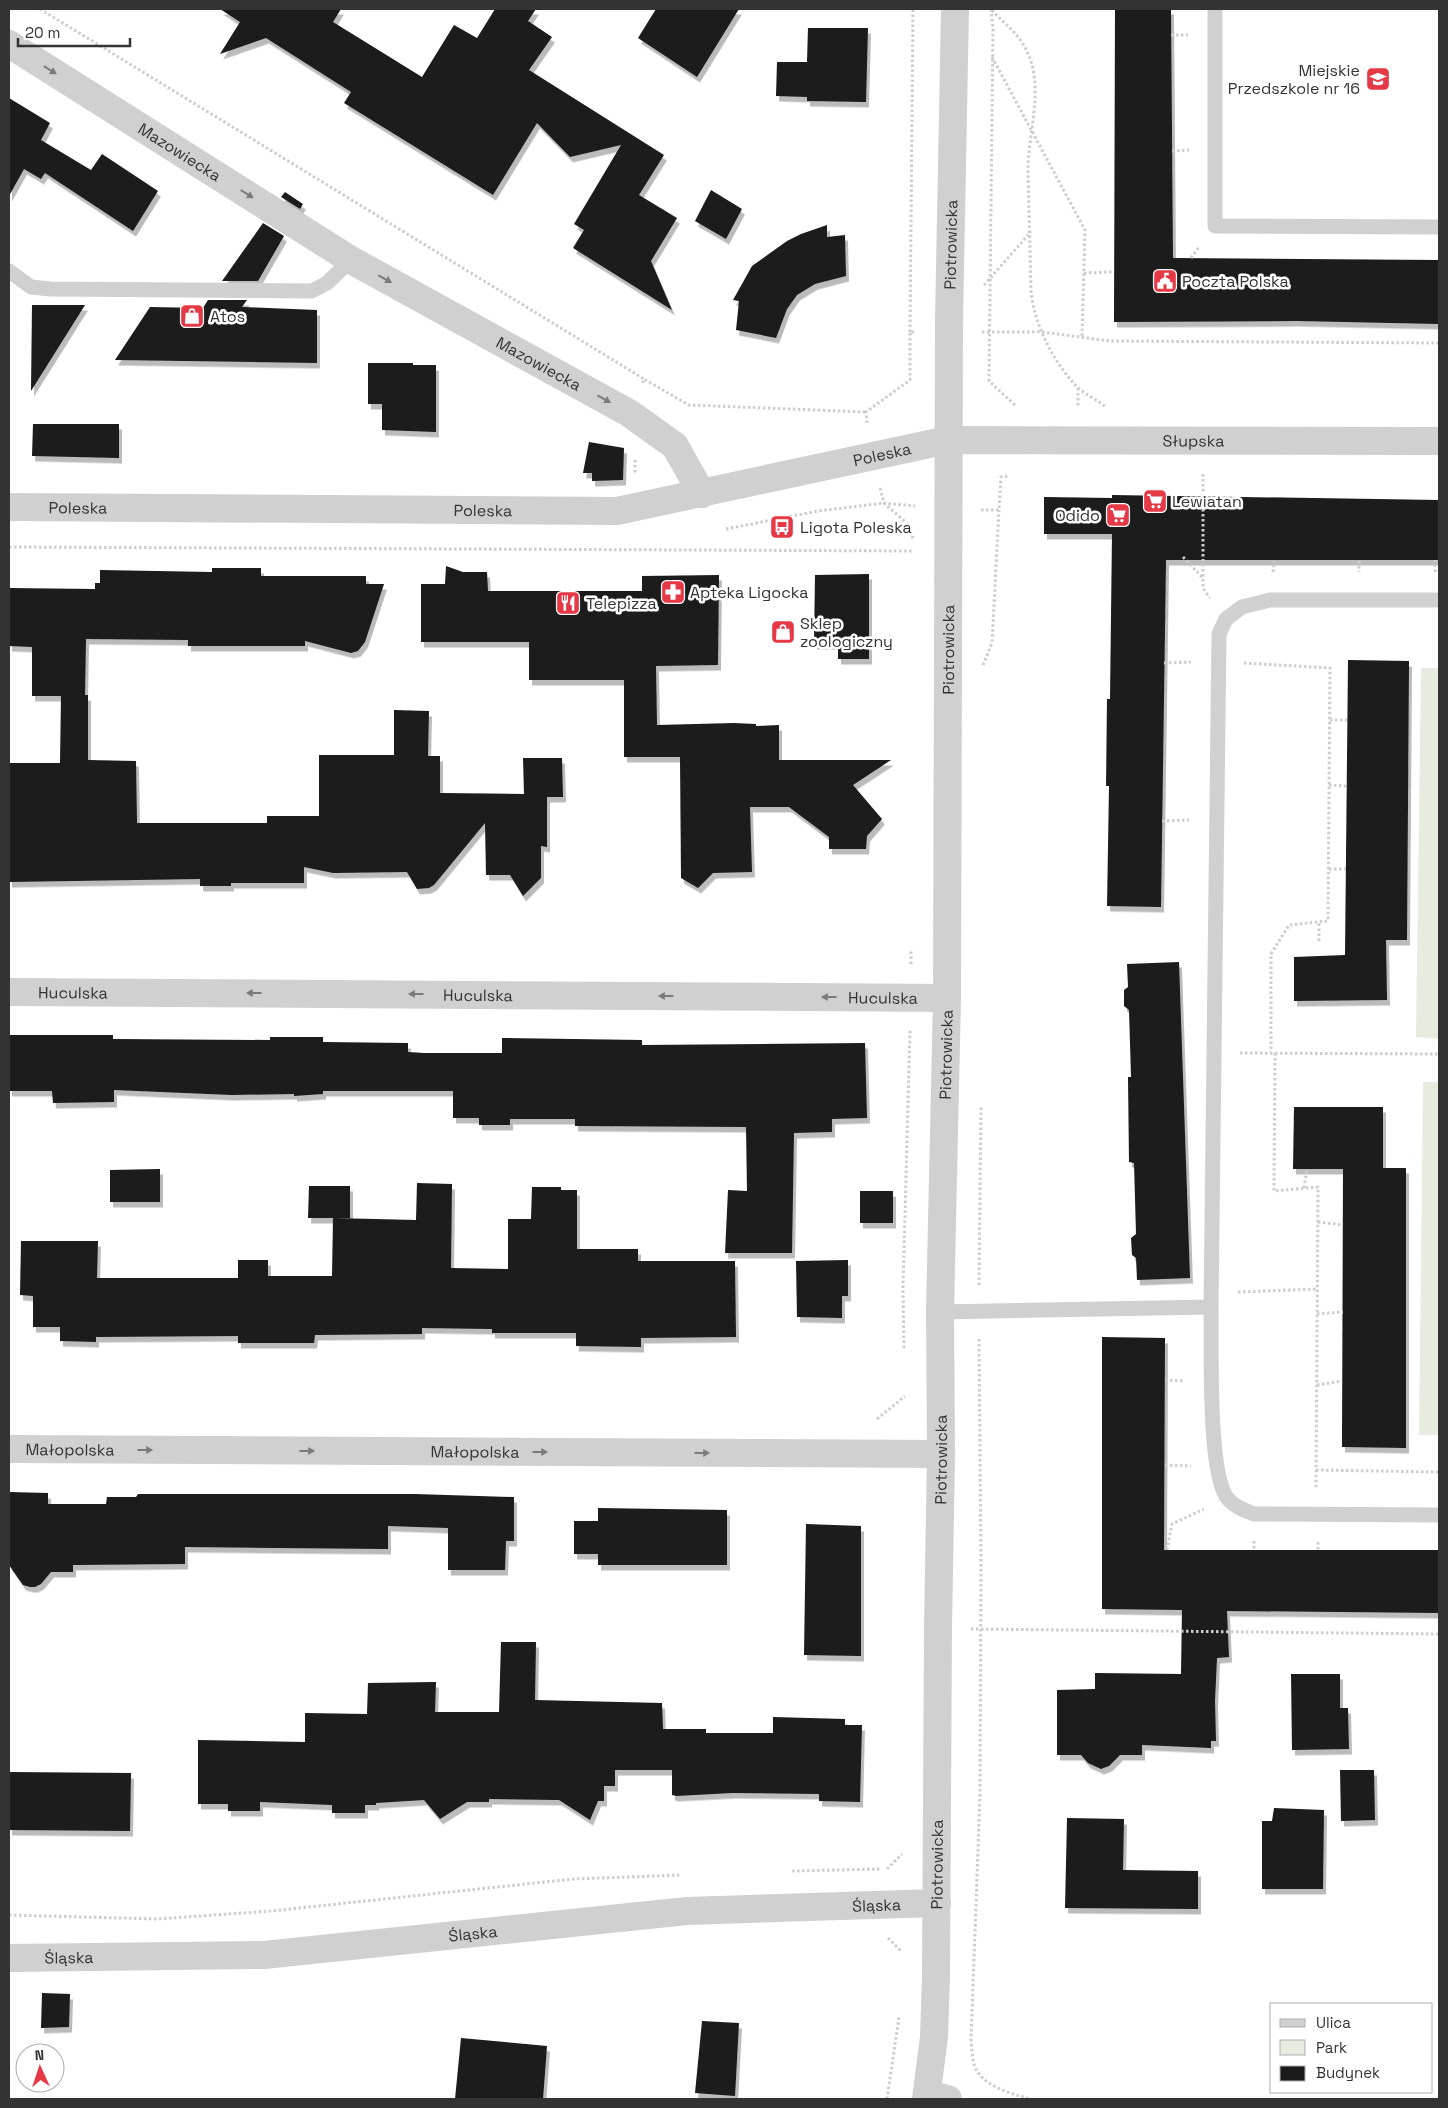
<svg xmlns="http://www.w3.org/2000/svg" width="1448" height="2108" font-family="'Space Grotesk',sans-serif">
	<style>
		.green { fill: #e6ecdf }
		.building { fill: #1a1a1a; filter: url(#shadow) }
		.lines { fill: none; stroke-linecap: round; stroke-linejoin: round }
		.path { stroke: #cdcdcd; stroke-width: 3; stroke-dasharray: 2.5 2.5; stroke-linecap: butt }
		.service { stroke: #d0d0d0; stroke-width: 15 }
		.minor { stroke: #d0d0d0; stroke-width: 28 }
		.tertiary { stroke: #d0d0d0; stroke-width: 28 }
		.oneway { fill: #7a7a7a }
		.labels { text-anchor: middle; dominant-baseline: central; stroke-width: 5; stroke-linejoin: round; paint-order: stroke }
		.poi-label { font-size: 16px; fill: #333; stroke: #fff; text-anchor: start }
		.street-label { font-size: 16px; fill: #333; stroke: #fff }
	</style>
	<defs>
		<filter id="shadow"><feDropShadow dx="3" dy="5.5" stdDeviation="0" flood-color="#0004"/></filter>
	</defs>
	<rect width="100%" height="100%" fill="#fff"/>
	<!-- green -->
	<path class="green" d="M 1421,668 L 1439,668 L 1439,1039 L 1416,1037 Z
		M 1423,1082 L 1439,1082 L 1439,1435 L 1419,1435 Z"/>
	<!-- building -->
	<path class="building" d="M 220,9 L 341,9 L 333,22 L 422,77 L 454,25 L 477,38 L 495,9 L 536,9 L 528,21 L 552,37 L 529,70 L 664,155 L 639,195 L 677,218 L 651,261 L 672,310 L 573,248 L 584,230 L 574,224 L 621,145 L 570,157 L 537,123 L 493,195 L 344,103 L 351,92 L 266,38 L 220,54 L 240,22 Z
		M 656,9 L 739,9 L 697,77 L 638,38 Z
		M 1115,9 L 1171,9 L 1173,258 L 1439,260 L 1439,324 L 1298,321 L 1114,322 Z
		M 808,28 L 868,28 L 866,102 L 807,101 L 807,97 L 776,96 L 777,62 L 807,62 Z
		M 9,98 L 50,123 L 41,140 L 91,170 L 102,154 L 158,191 L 133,231 L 45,173 L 41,179 L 24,169 L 9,196 Z
		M 711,190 L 742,209 L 726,239 L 695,221 Z
		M 285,192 L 303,204 L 300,209 L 281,197 Z
		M 263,223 L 284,236 L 258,281 L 222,281 Z
		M 827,225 L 827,237 L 845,235 L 846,276 L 815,284 L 797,295 L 787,309 L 776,338 L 736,330 L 739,301 L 733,300 L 752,266 L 787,241 L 801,234 Z
		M 208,300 L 247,300 L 242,307 L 317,310 L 317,363 L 115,360 L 150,307 L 203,308 Z
		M 32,305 L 85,305 L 31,391 Z
		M 368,363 L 413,363 L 413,365 L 436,365 L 436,432 L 382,430 L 382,404 L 368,404 Z
		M 33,424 L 119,424 L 119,458 L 32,456 Z
		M 589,442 L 624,448 L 623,480 L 592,481 L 592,473 L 583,473 Z
		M 1112,495 L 1439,500 L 1439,560 L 1166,560 L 1161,907 L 1107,906 L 1109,786 L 1106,786 L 1107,699 L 1110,699 L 1112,534 L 1044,534 L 1044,497 L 1112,498 Z
		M 446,566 L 463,572 L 487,572 L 488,591 L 642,591 L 642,576 L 719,575 L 718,665 L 656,666 L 657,725 L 734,723 L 756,724 L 756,726 L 779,725 L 779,760 L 891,760 L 853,785 L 882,819 L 867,836 L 866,849 L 829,849 L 829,837 L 789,807 L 750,807 L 752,872 L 713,873 L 698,888 L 681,878 L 680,757 L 624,757 L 624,680 L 529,680 L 529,642 L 421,642 L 421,584 L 445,584 Z
		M 212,568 L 261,568 L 261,576 L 366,576 L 366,584 L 384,584 L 365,642 L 358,651 L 351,653 L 305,641 L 305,646 L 188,646 L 188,640 L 86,639 L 85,695 L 88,695 L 88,760 L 136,761 L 137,823 L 267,823 L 267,816 L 319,816 L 319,755 L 394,755 L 394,710 L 429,711 L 428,756 L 440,756 L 440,793 L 524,794 L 523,758 L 562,758 L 563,797 L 547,797 L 547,847 L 541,846 L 541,878 L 523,896 L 510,875 L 486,875 L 485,823 L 434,885 L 429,888 L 417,889 L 407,872 L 333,873 L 304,867 L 304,883 L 231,883 L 231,886 L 200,886 L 200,879 L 9,882 L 9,763 L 60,763 L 61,696 L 32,696 L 32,647 L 9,646 L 9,588 L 95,589 L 95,583 L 100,583 L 100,570 L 212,572 Z
		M 869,574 L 869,659 L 838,659 L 838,644 L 814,644 L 815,575 Z
		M 1348,660 L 1409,661 L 1407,940 L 1386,940 L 1387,1000 L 1294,1001 L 1294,957 L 1345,955 Z
		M 1179,962 L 1190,1278 L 1137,1280 L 1136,1258 L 1132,1255 L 1131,1238 L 1136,1234 L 1134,1163 L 1129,1162 L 1128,1077 L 1131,1077 L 1129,1010 L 1124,1006 L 1124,990 L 1128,987 L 1127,964 Z
		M 9,1035 L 113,1035 L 113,1039 L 270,1040 L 270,1037 L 323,1037 L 323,1042 L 408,1043 L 408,1052 L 424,1053 L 502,1053 L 502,1038 L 642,1040 L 642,1045 L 865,1043 L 867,1118 L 832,1119 L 832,1132 L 794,1133 L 792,1253 L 725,1253 L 728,1190 L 747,1191 L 746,1127 L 575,1126 L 575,1119 L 510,1119 L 510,1125 L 479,1125 L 479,1118 L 453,1118 L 453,1091 L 323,1091 L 323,1094 L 294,1096 L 294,1094 L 232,1095 L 114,1090 L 114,1102 L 53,1103 L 52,1091 L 9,1091 Z
		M 1294,1107 L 1383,1107 L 1383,1168 L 1406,1168 L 1406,1448 L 1342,1447 L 1343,1169 L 1293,1169 Z
		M 160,1169 L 160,1202 L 110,1202 L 110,1170 Z
		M 417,1183 L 452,1184 L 451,1268 L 508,1269 L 508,1219 L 531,1219 L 532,1187 L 561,1187 L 561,1190 L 577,1190 L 577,1249 L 638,1249 L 638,1261 L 735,1261 L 736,1337 L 641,1338 L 641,1347 L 576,1346 L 576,1333 L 492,1333 L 492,1329 L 422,1328 L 422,1334 L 315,1335 L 314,1343 L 238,1343 L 238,1336 L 96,1337 L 96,1342 L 60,1341 L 60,1327 L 33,1327 L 33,1296 L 20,1295 L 21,1241 L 98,1241 L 97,1278 L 238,1278 L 238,1260 L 268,1260 L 268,1276 L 332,1276 L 333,1218 L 416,1220 Z
		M 309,1186 L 350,1186 L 350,1218 L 308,1218 Z
		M 860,1191 L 893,1191 L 893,1223 L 860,1223 Z
		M 848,1260 L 848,1296 L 842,1296 L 842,1318 L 797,1317 L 796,1261 Z
		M 1102,1337 L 1165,1338 L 1164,1550 L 1439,1550 L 1439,1613 L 1227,1611 L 1229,1657 L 1217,1658 L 1215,1701 L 1216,1741 L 1211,1741 L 1211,1748 L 1142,1745 L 1142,1755 L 1120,1755 L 1109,1766 L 1101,1769 L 1088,1763 L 1081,1755 L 1057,1755 L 1057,1690 L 1095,1689 L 1095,1673 L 1181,1674 L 1182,1610 L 1102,1609 Z
		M 9,1492 L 48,1493 L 48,1504 L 106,1504 L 107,1497 L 136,1497 L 138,1494 L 415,1494 L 514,1497 L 514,1541 L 506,1541 L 505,1570 L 448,1570 L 448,1528 L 388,1526 L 388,1549 L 185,1547 L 185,1564 L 73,1565 L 73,1572 L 51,1572 L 41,1584 L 35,1587 L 30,1587 L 23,1585 L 9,1565 Z
		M 598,1508 L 727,1510 L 727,1565 L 598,1565 L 598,1554 L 574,1554 L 574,1521 L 598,1521 Z
		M 806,1524 L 861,1526 L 861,1656 L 804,1655 Z
		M 501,1642 L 536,1642 L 535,1700 L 662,1703 L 663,1729 L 706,1729 L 706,1733 L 773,1733 L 773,1717 L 845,1719 L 845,1725 L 862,1725 L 860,1802 L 819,1801 L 819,1794 L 732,1793 L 676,1796 L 672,1795 L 672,1770 L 615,1770 L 615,1786 L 604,1786 L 604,1801 L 598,1801 L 590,1820 L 559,1800 L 489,1799 L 489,1802 L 467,1802 L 440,1819 L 424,1800 L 376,1803 L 376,1805 L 365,1805 L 365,1813 L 332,1813 L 332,1805 L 260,1802 L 260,1811 L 228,1811 L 228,1804 L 198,1804 L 198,1740 L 305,1742 L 305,1713 L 367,1714 L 368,1683 L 436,1682 L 435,1712 L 499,1712 Z
		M 1291,1674 L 1340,1674 L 1340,1708 L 1348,1708 L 1349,1749 L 1292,1750 Z
		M 1340,1770 L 1374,1770 L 1375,1820 L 1341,1821 Z
		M 9,1772 L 131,1773 L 130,1831 L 9,1830 Z
		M 1274,1808 L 1324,1810 L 1323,1889 L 1262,1889 L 1262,1821 L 1272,1821 Z
		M 1067,1818 L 1124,1819 L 1123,1870 L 1198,1871 L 1198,1909 L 1065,1908 Z
		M 42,1993 L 70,1994 L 69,2027 L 41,2028 Z
		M 702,2021 L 739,2023 L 735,2096 L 695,2093 Z
		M 461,2038 L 547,2046 L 543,2099 L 455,2099 Z"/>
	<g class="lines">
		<!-- path -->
		<path class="path" d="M 40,9 L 644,379
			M 991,9 L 993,29 L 989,381 L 1016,406
			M 992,10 C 1001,21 1013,29 1021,41 C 1048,80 1028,128 1028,171 L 1031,290 C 1034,325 1053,361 1077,387 C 1085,394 1097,400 1106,407
			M 1171,35 L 1188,35
			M 992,57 L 1085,230 L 1082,338
			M 1172,151 L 1189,150
			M 1191,258 L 1199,247
			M 1084,273 L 1114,272
			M 984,285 L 1031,232
			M 910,332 L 913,9
			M 982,332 L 1042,332 L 1110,341 L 1439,343
			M 643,383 L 644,379 L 689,405 L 866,412
			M 1078,388 L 1078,407
			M 867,423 L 866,412 L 910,380 L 910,332 L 915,332
			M 635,460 L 635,474
			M 1203,474 L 1203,588 L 1210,598
			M 880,488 L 884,503 L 915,506
			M 981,510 L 999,510 L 1001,477 L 1009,476
			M 726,529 L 818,511 L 884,503 L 910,526 L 913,539
			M 9,547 L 914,551
			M 1183,557 L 1203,578
			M 1359,561 L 1359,572
			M 1273,572 L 1274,561
			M 1435,572 L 1435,560
			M 1164,663 L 1191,662
			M 1244,663 L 1330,668 L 1328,921 L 1289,925 L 1271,954 L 1271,1053
			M 983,665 L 992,643 L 999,510
			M 1330,720 L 1347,720
			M 1329,785 L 1346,786
			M 1162,821 L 1189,820
			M 1329,869 L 1346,869
			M 1319,941 L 1319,922
			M 911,964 L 911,950
			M 1240,1053 L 1439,1054
			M 1275,1053 L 1274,1191 L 1318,1187 L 1316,1489
			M 1304,1188 L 1307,1169
			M 1318,1222 L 1343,1225
			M 979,1285 L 981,1106
			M 1238,1292 L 1318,1289
			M 1317,1314 L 1343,1312
			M 979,1339 L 981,1566 L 980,1795 L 971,2040 C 972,2048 972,2056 974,2064 C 980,2086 1012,2094 1031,2099
			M 904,1348 L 903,1288 L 910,1030
			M 1165,1380 L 1185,1381
			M 1317,1385 L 1342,1381
			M 877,1419 L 905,1396
			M 1165,1465 L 1191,1466
			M 1316,1470 L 1439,1472
			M 1254,1541 L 1254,1550
			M 1318,1542 L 1318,1550
			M 1167,1550 L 1172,1524 L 1204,1509
			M 971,1629 L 1439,1634
			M 887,1869 L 902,1854
			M 792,1871 L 881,1869
			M 9,1915 L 157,1919 L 271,1911 L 573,1879 L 681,1875
			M 888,1938 L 901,1951
			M 887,2099 L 899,2017"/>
		<!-- service -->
		<path class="service" d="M 1215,9 L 1215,226 L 1439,227
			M 9,271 L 31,287 L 50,289 L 312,291 L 327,283 L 351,260
			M 1211,1307 L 1219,634 L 1226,619 L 1242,607 L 1270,600 L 1439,600
			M 940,1312 L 1211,1307 C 1212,1343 1207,1475 1228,1499 C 1235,1507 1244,1510 1254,1514 L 1439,1515"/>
		<!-- minor -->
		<g class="minor">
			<path id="s1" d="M 9,44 L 351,260 L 629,413 L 675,446 L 702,494"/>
			<path id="s2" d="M 9,507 L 617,511 L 948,440 L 1439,441"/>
			<path id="s3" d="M 9,992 L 947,998"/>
			<path id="s4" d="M 9,1449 L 941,1454"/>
			<path id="s5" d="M 9,1958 L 264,1955 L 687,1911 L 937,1903"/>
			<path d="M 927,2094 L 948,2099"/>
		</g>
		<!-- tertiary -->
		<path class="tertiary" id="s6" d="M 926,2099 L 934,2037 L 936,1976 L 938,1628 L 941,1454 L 940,1312 L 947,998 L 949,321 L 955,9"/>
	</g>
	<!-- one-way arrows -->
	<defs><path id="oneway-solid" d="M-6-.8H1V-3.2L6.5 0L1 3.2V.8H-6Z" transform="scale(1.25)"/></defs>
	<g class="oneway">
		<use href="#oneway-solid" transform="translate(50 70) rotate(32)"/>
		<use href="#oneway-solid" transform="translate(247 194) rotate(32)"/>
		<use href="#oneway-solid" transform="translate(385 279) rotate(29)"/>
		<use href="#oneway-solid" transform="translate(604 399) rotate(29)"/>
		<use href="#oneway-solid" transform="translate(254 993) rotate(-180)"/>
		<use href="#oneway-solid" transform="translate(416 994) rotate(-180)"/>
		<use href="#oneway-solid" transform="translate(666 996) rotate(-180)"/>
		<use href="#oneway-solid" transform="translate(829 997) rotate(-180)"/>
		<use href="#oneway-solid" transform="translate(145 1450)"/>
		<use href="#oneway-solid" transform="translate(307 1451)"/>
		<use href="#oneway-solid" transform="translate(540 1452)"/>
		<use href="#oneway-solid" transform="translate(702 1453)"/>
	</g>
	<!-- icons -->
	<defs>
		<symbol id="school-square" viewBox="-11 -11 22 22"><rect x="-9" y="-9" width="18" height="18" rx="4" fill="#e63946" stroke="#fff"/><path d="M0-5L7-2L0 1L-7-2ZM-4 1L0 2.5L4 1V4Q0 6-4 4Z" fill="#fff"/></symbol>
		<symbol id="civic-square" viewBox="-11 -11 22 22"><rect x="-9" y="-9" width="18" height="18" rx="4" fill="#e63946" stroke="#fff"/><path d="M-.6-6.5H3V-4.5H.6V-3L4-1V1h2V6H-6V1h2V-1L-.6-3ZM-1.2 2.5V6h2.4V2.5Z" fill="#fff"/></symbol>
		<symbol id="shop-square" viewBox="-11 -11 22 22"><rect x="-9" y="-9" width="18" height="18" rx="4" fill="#e63946" stroke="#fff"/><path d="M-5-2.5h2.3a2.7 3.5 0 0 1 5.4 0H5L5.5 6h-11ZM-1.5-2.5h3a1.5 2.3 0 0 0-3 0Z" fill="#fff"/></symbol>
		<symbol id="supermarket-square" viewBox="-11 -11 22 22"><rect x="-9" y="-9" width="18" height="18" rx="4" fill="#e63946" stroke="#fff"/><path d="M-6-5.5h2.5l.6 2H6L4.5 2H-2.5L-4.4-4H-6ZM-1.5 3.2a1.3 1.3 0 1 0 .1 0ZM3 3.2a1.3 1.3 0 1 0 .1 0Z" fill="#fff"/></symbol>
		<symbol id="bus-square" viewBox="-11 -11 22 22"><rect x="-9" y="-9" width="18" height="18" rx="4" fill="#e63946" stroke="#fff"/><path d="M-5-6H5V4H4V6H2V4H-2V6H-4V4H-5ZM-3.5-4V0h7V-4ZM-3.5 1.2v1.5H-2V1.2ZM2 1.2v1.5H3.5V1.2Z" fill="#fff"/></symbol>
		<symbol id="pharmacy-square" viewBox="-11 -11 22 22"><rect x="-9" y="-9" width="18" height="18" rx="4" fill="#e63946" stroke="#fff"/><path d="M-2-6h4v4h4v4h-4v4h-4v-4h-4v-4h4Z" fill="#fff"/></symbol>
		<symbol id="restaurant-square" viewBox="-11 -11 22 22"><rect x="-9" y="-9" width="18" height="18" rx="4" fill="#e63946" stroke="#fff"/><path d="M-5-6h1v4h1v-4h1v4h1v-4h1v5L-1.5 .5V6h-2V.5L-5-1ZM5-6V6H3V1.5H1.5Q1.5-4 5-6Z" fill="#fff"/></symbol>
	</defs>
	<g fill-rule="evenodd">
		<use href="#school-square" x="1364" y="65" width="28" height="28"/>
		<use href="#civic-square" x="1151" y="267" width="28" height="28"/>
		<use href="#shop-square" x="178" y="302" width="28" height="28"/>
		<use href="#supermarket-square" x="1141" y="487" width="28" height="28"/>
		<use href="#supermarket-square" x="1104" y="501" width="28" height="28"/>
		<use href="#bus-square" x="768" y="513" width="28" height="28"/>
		<use href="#pharmacy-square" x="659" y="578" width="28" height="28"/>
		<use href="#restaurant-square" x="554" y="589" width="28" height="28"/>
		<use href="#shop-square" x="769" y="618" width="28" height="28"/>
	</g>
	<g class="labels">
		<!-- poi labels -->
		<g class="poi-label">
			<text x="1360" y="70" text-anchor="end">Miejskie<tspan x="1360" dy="18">Przedszkole nr 16</tspan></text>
			<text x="1182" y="281">Poczta Polska</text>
			<text x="210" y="316">Atos</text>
			<text x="1172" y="501">Lewiatan</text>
			<text x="1100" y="515" text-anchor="end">Odido</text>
			<text x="800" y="527">Ligota Poleska</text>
			<text x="690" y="592">Apteka Ligocka</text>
			<text x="586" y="603">Telepizza</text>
			<text x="800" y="623">Sklep<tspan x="800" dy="18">zoologiczny</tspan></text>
		</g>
		<!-- street labels -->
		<g class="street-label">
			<text stroke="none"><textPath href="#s1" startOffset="202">Mazowiecka</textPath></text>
			<text stroke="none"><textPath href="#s6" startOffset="1855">Piotrowicka</textPath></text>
			<text stroke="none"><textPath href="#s1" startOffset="619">Mazowiecka</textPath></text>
			<text stroke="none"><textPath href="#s2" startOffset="1192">Słupska</textPath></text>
			<text stroke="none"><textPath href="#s2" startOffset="879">Poleska</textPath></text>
			<text stroke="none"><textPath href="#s2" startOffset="69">Poleska</textPath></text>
			<text stroke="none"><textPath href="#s2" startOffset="474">Poleska</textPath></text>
			<text stroke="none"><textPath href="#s6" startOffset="1450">Piotrowicka</textPath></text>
			<text stroke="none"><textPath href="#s3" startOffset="64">Huculska</textPath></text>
			<text stroke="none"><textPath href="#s3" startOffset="469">Huculska</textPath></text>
			<text stroke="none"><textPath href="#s3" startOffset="874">Huculska</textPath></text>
			<text stroke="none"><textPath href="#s6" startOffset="1045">Piotrowicka</textPath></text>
			<text stroke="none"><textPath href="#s4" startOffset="61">Małopolska</textPath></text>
			<text stroke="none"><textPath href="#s4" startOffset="466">Małopolska</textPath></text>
			<text stroke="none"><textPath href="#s6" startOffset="640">Piotrowicka</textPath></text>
			<text stroke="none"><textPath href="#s6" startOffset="235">Piotrowicka</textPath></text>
			<text stroke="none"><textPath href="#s5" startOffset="870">Śląska</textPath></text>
			<text stroke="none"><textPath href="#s5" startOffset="465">Śląska</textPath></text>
			<text stroke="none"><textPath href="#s5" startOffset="60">Śląska</textPath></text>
		</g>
	</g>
	<!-- border -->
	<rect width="1448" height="2108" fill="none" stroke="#333333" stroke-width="20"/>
	<!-- legend -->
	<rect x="1270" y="2003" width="162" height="90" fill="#ffffff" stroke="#adadad"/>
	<rect x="1280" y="2019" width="25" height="8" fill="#d0d0d0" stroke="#adadad"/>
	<text x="1316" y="2028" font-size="15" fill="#333333">Ulica</text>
	<rect x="1280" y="2040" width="25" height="15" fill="#e6ecdf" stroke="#adadad"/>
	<text x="1316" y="2053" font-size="15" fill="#333333">Park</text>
	<rect x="1280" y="2066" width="25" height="15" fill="#1a1a1a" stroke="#adadad"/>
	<text x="1316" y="2078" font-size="15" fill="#333333">Budynek</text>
	<!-- north arrow -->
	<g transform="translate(40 2068) rotate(357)"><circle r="24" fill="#ffffff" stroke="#adadad"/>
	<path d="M0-4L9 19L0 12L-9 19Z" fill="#e63946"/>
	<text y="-8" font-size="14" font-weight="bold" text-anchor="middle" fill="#333333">N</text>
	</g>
	<!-- scale -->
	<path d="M18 38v8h112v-8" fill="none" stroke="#333333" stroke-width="2.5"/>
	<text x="25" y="38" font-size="15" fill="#333333" stroke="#ffffff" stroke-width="4" paint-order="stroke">20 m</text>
</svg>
